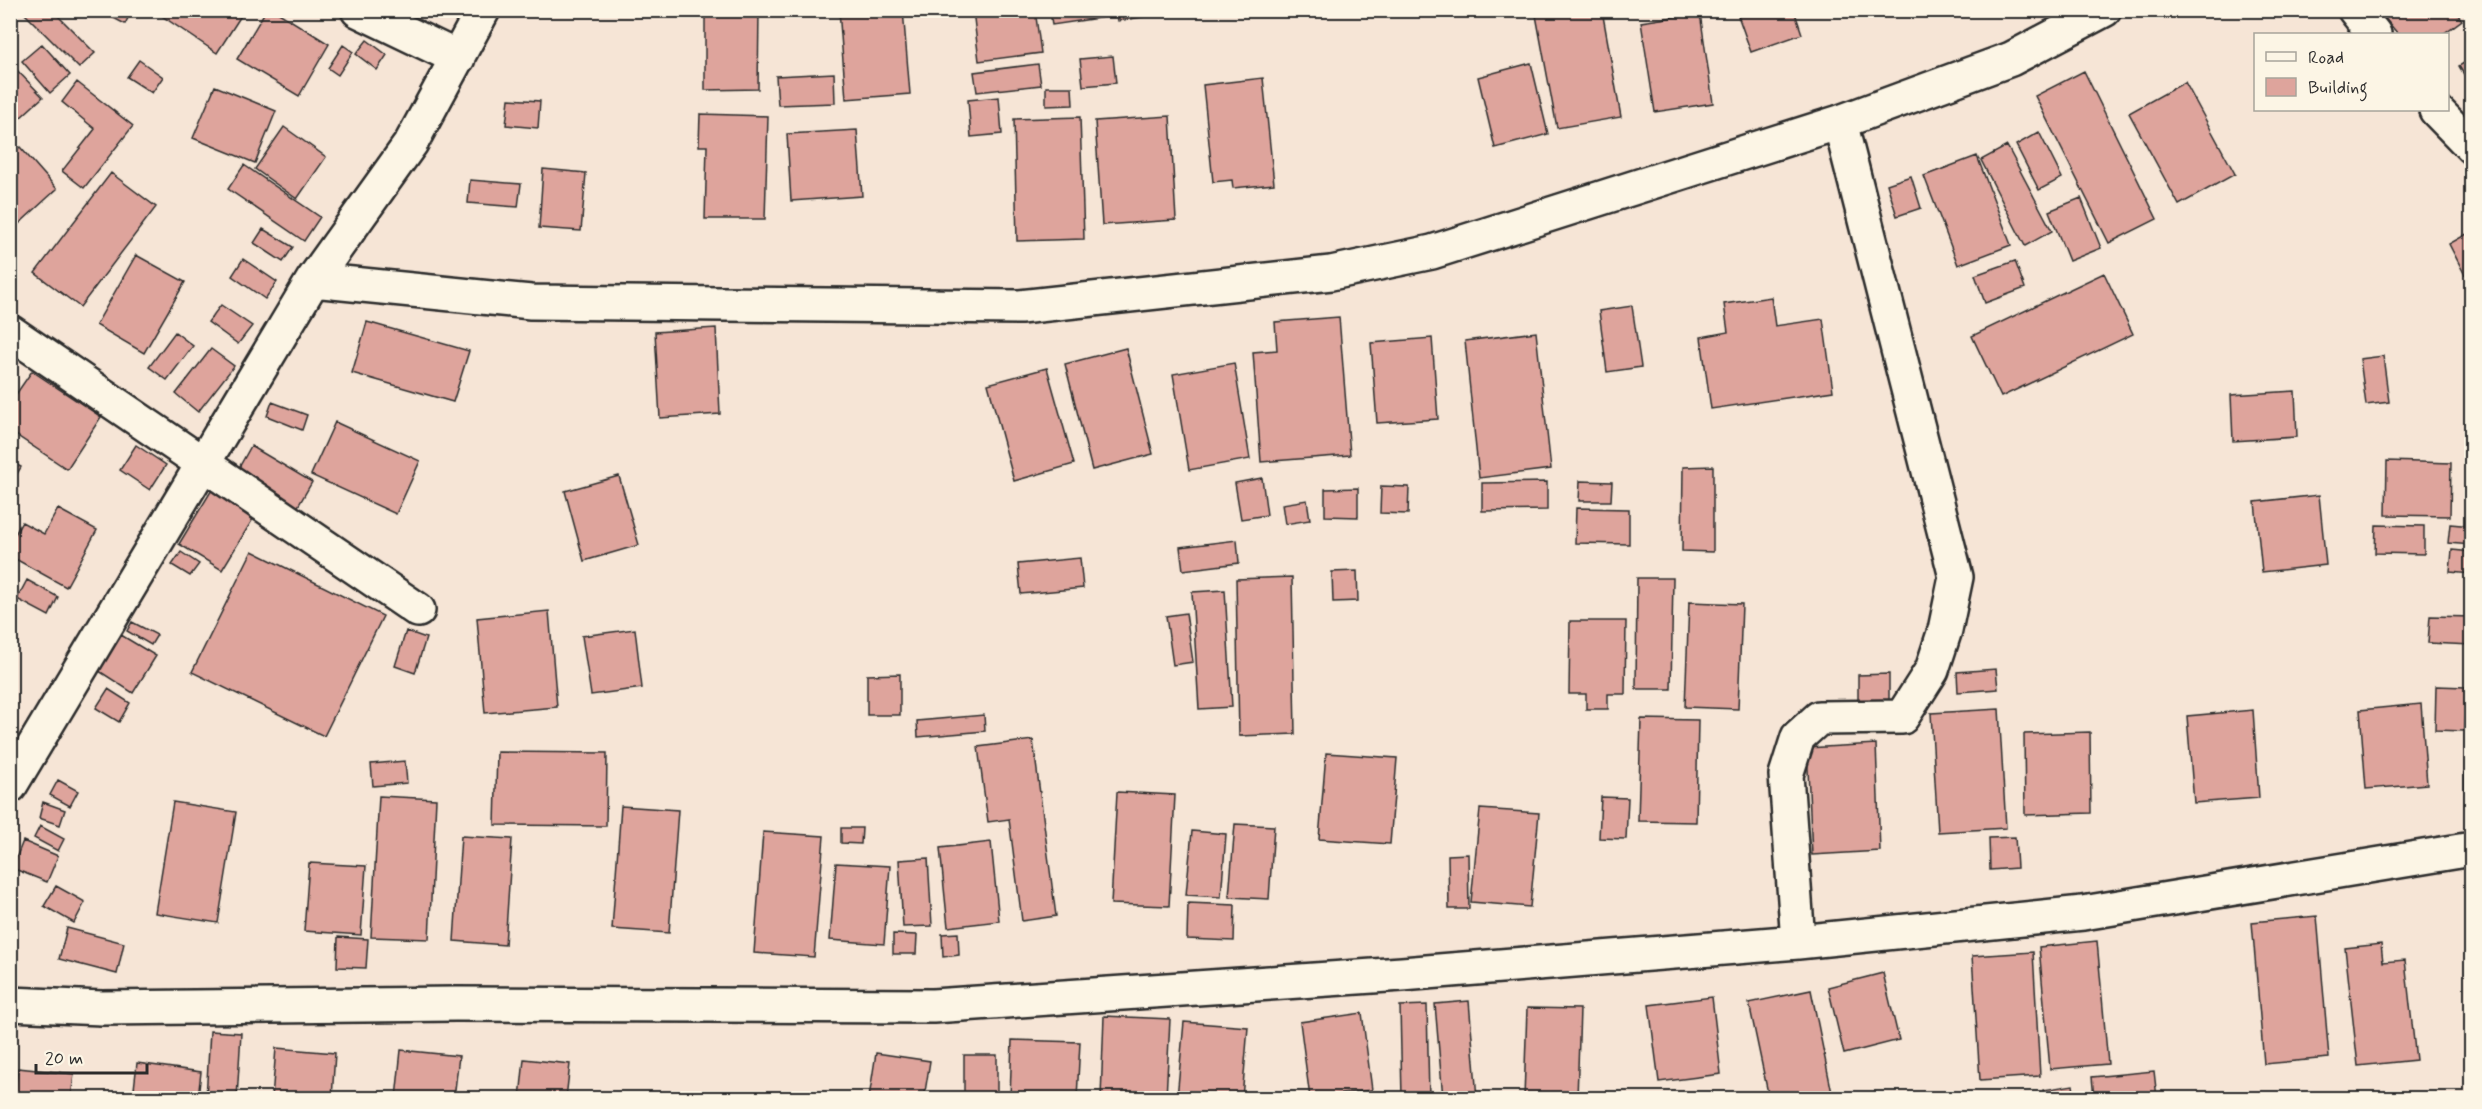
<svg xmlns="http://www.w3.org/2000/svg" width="2482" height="1109" font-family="Mynerve,sans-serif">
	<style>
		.building { fill: #dea49c; stroke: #2b2b2b; stroke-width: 1.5 }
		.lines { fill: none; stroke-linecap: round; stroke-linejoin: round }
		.minor-casing { stroke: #2b2b2b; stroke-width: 38 }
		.minor { stroke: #fcf5e5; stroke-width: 33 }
	</style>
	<rect width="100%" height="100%" fill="#f6e5d6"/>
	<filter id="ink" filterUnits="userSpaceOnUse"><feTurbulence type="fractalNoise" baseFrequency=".0167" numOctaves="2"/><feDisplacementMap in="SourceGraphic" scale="12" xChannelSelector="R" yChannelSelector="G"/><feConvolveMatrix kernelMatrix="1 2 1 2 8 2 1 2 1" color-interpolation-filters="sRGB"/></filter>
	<g filter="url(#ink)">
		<!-- building -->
		<path class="building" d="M 21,10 L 52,10 L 95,53 L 79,68 Z
			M 98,10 L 132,10 L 125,24 Z
			M 153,10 L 243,10 L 244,11 L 217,53 Z
			M 266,10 L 274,10 L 329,44 L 299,96 L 237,59 Z
			M 705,10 L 759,10 L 758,89 L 705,90 Z
			M 839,10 L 903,10 L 910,94 L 846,99 Z
			M 973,10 L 1035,10 L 1041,53 L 979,61 Z
			M 1050,10 L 1111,10 L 1112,16 L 1052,25 Z
			M 1116,10 L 1142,10 L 1143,17 L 1118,21 Z
			M 1535,10 L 1602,10 L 1621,117 L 1557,128 Z
			M 1736,10 L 1794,10 L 1802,34 L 1751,52 Z
			M 2378,10 L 2454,10 L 2462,20 L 2443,34 L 2398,34 Z
			M 1700,13 L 1713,103 L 1655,112 L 1641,22 Z
			M 367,40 L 387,55 L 377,70 L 356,54 Z
			M 42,44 L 70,75 L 50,93 L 22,61 Z
			M 343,45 L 353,52 L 338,75 L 328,68 Z
			M 1113,56 L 1116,83 L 1083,86 L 1080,59 Z
			M 2472,58 L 2472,88 L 2459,66 Z
			M 139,60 L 163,77 L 152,93 L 127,77 Z
			M 10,63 L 43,97 L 10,127 Z
			M 1531,63 L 1548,134 L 1495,148 L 1478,77 Z
			M 1038,64 L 1041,85 L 977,92 L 974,72 Z
			M 2084,71 L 2157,219 L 2109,243 L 2035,96 Z
			M 834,73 L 835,103 L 778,105 L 776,76 Z
			M 1263,78 L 1274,184 L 1233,188 L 1232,180 L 1213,182 L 1203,85 Z
			M 77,82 L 133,126 L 84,188 L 62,171 L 95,129 L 62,102 Z
			M 2185,82 L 2235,174 L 2179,205 L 2129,113 Z
			M 215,86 L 276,111 L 255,163 L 193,138 Z
			M 1046,87 L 1072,87 L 1073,105 L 1046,106 Z
			M 999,97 L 1002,134 L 971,137 L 968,100 Z
			M 509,99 L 540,101 L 538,128 L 506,125 Z
			M 700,114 L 768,116 L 765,219 L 705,219 L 707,146 L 699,146 Z
			M 1170,116 L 1176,220 L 1102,225 L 1095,121 Z
			M 1080,117 L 1084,239 L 1017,241 L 1014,119 Z
			M 284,127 L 326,157 L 297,199 L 255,169 Z
			M 857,130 L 862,196 L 791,201 L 787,134 Z
			M 2039,132 L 2062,178 L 2039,190 L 2016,145 Z
			M 2007,146 L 2052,231 L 2025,246 L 1981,160 Z
			M 20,147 L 57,189 L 10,232 L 10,155 Z
			M 1977,156 L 2011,245 L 1958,265 L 1924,176 Z
			M 244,165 L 320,217 L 304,241 L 228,189 Z
			M 543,169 L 586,173 L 581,231 L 539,228 Z
			M 111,173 L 156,207 L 80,307 L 35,273 Z
			M 1911,176 L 1921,208 L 1897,216 L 1887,184 Z
			M 470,180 L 521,184 L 518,207 L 468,203 Z
			M 2081,198 L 2101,248 L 2069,261 L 2049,211 Z
			M 263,229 L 293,247 L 283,262 L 254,243 Z
			M 2472,231 L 2472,272 L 2465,275 L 2449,244 Z
			M 136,255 L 185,282 L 144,353 L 96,325 Z
			M 243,259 L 277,282 L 265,299 L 232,276 Z
			M 2015,261 L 2025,288 L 1985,303 L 1975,275 Z
			M 2104,273 L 2133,334 L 2001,397 L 1972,336 Z
			M 1771,297 L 1775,326 L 1823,319 L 1833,391 L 1711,409 L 1701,337 L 1728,332 L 1724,304 Z
			M 221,305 L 252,326 L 238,344 L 208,322 Z
			M 1632,306 L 1641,367 L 1607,372 L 1599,311 Z
			M 1339,317 L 1350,455 L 1261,462 L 1253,352 L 1277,350 L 1275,322 Z
			M 367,322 L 469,351 L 453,402 L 352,373 Z
			M 716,328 L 720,414 L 660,418 L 655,332 Z
			M 175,332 L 193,346 L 167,380 L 149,367 Z
			M 1536,332 L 1551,469 L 1479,478 L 1465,341 Z
			M 1432,338 L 1438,419 L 1377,423 L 1371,343 Z
			M 1126,348 L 1153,454 L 1092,470 L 1065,364 Z
			M 211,349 L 234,366 L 198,412 L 176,394 Z
			M 2383,356 L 2389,402 L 2366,405 L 2360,359 Z
			M 1234,363 L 1250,459 L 1189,470 L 1173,374 Z
			M 1047,368 L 1074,464 L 1014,481 L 988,384 Z
			M 32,371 L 101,417 L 67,469 L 10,431 L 10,403 Z
			M 2295,391 L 2297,437 L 2233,441 L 2231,395 Z
			M 272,402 L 307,415 L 302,430 L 267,416 Z
			M 335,422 L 420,461 L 396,514 L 311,475 Z
			M 136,445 L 166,465 L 150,490 L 120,470 Z
			M 251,446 L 312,482 L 297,508 L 236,473 Z
			M 10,461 L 21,467 L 10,486 Z
			M 2387,461 L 2451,463 L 2450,516 L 2386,515 Z
			M 1713,466 L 1713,552 L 1682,551 L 1683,467 Z
			M 619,476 L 639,545 L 584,561 L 565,491 Z
			M 1262,478 L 1267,515 L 1241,519 L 1235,483 Z
			M 1580,481 L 1612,482 L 1611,501 L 1579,501 Z
			M 1547,482 L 1547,510 L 1482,511 L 1482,483 Z
			M 1381,486 L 1409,487 L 1408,514 L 1380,513 Z
			M 213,488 L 256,514 L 222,570 L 179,544 Z
			M 1358,488 L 1358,517 L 1325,516 L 1325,489 Z
			M 2319,495 L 2326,565 L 2262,572 L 2255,502 Z
			M 1307,500 L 1310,520 L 1285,524 L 1282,504 Z
			M 1576,508 L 1629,509 L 1629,544 L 1575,543 Z
			M 58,509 L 97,530 L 66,587 L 10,556 L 10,543 L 22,522 L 44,534 Z
			M 2450,524 L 2472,526 L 2472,545 L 2448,543 Z
			M 2376,525 L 2424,526 L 2424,554 L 2375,553 Z
			M 1237,540 L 1239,563 L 1183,570 L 1180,547 Z
			M 2452,550 L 2472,552 L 2472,574 L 2450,572 Z
			M 252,551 L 383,616 L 324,736 L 192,672 Z
			M 181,552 L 199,564 L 190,576 L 172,565 Z
			M 1080,558 L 1083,588 L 1021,594 L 1018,564 Z
			M 1357,571 L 1358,601 L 1333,602 L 1332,572 Z
			M 1292,577 L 1295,734 L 1239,736 L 1236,579 Z
			M 1637,578 L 1673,578 L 1671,689 L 1636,689 Z
			M 27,580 L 58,597 L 49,616 L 17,599 Z
			M 1225,590 L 1232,707 L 1199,709 L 1192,592 Z
			M 1689,602 L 1742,604 L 1738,709 L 1685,707 Z
			M 549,611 L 557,707 L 485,713 L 477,618 Z
			M 1186,613 L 1193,662 L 1173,665 L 1166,616 Z
			M 2430,616 L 2472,617 L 2472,645 L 2428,643 Z
			M 1570,621 L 1626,621 L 1625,694 L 1608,694 L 1608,709 L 1586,709 L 1586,694 L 1569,694 Z
			M 132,622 L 157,635 L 151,645 L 127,631 Z
			M 635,629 L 642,688 L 591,695 L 582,636 Z
			M 406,631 L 426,638 L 415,673 L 395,666 Z
			M 121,635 L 156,656 L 133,693 L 99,671 Z
			M 1996,669 L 1998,689 L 1958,692 L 1957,672 Z
			M 900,674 L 900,715 L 867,715 L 867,675 Z
			M 1889,674 L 1889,703 L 1858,703 L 1858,675 Z
			M 2436,686 L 2466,687 L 2464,731 L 2435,730 Z
			M 108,689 L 130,703 L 119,722 L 96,708 Z
			M 2421,704 L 2427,784 L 2366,789 L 2360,710 Z
			M 1999,709 L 2006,828 L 1938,832 L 1931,713 Z
			M 2253,710 L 2259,798 L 2194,803 L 2187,716 Z
			M 984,715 L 985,731 L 918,737 L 917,721 Z
			M 1641,719 L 1698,720 L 1696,822 L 1638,821 Z
			M 2090,732 L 2091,813 L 2025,815 L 2024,734 Z
			M 2465,735 L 2472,735 L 2472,807 L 2465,807 Z
			M 1033,740 L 1056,916 L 1022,921 L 1009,819 L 988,822 L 978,747 Z
			M 1876,744 L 1880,851 L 1812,855 L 1807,748 Z
			M 497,752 L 607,753 L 606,826 L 495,825 Z
			M 1326,753 L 1397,758 L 1390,844 L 1319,839 Z
			M 405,761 L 407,783 L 373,786 L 371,764 Z
			M 58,780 L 78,791 L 70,806 L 50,795 Z
			M 1117,792 L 1175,795 L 1169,906 L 1111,904 Z
			M 379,796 L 436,799 L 429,939 L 371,937 Z
			M 1601,797 L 1628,798 L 1626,839 L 1599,838 Z
			M 43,802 L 65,810 L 60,825 L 39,818 Z
			M 173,802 L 236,812 L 218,923 L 155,913 Z
			M 621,806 L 678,810 L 669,933 L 612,929 Z
			M 1480,809 L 1539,813 L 1530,907 L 1471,902 Z
			M 1235,824 L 1274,826 L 1269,899 L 1229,897 Z
			M 40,826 L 64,839 L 58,851 L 34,838 Z
			M 841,828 L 862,828 L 861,844 L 841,843 Z
			M 1192,831 L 1226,834 L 1221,897 L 1186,895 Z
			M 763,832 L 824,836 L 814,957 L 754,953 Z
			M 461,836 L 512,839 L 505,945 L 454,941 Z
			M 2015,837 L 2017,868 L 1990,870 L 1989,838 Z
			M 23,841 L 58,856 L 47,882 L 12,868 Z
			M 991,842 L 999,921 L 948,927 L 940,848 Z
			M 1468,854 L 1469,909 L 1449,909 L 1448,855 Z
			M 928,858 L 932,926 L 903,927 L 899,860 Z
			M 309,863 L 366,866 L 361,935 L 304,931 Z
			M 836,863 L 890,866 L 884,944 L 830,940 Z
			M 56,886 L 85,902 L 74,923 L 44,906 Z
			M 1188,903 L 1235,905 L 1234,941 L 1187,939 Z
			M 2317,916 L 2329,1058 L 2264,1064 L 2252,922 Z
			M 67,928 L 124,943 L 117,974 L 59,959 Z
			M 958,933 L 959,955 L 943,957 L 942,934 Z
			M 893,934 L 917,935 L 916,954 L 893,954 Z
			M 338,937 L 368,939 L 366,968 L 337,967 Z
			M 2097,941 L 2108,1064 L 2050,1069 L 2039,947 Z
			M 2381,944 L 2383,962 L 2405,960 L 2416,1060 L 2358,1066 L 2345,948 Z
			M 2033,952 L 2040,1076 L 1980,1080 L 1972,956 Z
			M 1883,973 L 1899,1040 L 1844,1054 L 1828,987 Z
			M 1811,990 L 1833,1098 L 1769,1098 L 1749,1003 Z
			M 1712,997 L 1721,1074 L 1659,1082 L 1649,1005 Z
			M 1469,1001 L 1477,1098 L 1443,1098 L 1435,1004 Z
			M 1427,1005 L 1429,1098 L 1402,1098 L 1400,1006 Z
			M 1527,1008 L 1580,1009 L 1577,1098 L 1524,1098 Z
			M 1362,1013 L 1372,1090 L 1310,1098 L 1300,1022 Z
			M 1104,1016 L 1170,1019 L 1166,1098 L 1101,1098 Z
			M 1184,1022 L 1248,1027 L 1242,1098 L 1177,1098 Z
			M 210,1031 L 241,1033 L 237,1098 L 206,1098 Z
			M 1012,1040 L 1080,1042 L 1077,1098 L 1010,1098 Z
			M 276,1048 L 335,1053 L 332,1098 L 272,1098 Z
			M 401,1050 L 459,1056 L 454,1098 L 396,1098 Z
			M 876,1053 L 930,1061 L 924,1098 L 869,1098 Z
			M 964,1055 L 997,1055 L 997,1098 L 964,1098 Z
			M 524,1059 L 570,1064 L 566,1098 L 520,1098 Z
			M 137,1063 L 201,1072 L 198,1098 L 133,1098 Z
			M 18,1068 L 74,1074 L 71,1098 L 14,1098 Z
			M 2154,1071 L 2157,1098 L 2094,1098 L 2092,1077 Z
			M 2073,1085 L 2075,1098 L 2044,1098 L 2043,1090 Z"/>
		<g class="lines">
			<defs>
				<path id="minor" d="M 358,10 L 458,58
					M 2355,10 L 2374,34
					M 2436,110 L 2472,147
					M 313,280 L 531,302 L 1020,307 L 1331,273 L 1432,252 L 1840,122 L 2011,59 L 2104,10
					M 10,332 L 418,610
					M 10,786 L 313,280 L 411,143 L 483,10
					M 1798,942 L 1786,775 L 1798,737 L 1819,718 L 1902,717 L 1932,670 L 1945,630 L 1956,577 L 1840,122
					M 10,1004 L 102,1008 L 456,1004 L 933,1006 L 1402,974 L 1798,942 L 2083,913 L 2472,849"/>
			</defs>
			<!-- minor casing -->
			<use href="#minor" class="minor-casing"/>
			<!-- minor -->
			<use href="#minor" class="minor"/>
		</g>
	</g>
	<!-- margin -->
	<rect width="2482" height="1109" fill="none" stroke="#fcf5e5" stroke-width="36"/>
	<rect x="18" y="18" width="2446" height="1073" fill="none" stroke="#2b2b2b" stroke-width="2" filter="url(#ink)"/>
	<!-- legend -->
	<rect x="2254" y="33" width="195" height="78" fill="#fcf5e5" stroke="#a8a49b" stroke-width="1.5"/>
	<rect x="2266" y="52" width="30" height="9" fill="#fcf5e5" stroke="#a8a49b" stroke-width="1.5"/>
	<text x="2308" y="63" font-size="18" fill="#2b2b2b">Road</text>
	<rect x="2266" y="78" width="30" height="18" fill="#dea49c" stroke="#a8a49b" stroke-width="1.5"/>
	<text x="2308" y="93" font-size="18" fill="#2b2b2b">Building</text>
	<!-- scale -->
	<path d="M36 1064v9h111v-9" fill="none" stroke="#2b2b2b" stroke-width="3"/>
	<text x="45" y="1064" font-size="18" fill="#2b2b2b" stroke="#fcf5e5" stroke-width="4.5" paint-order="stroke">20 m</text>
</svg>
